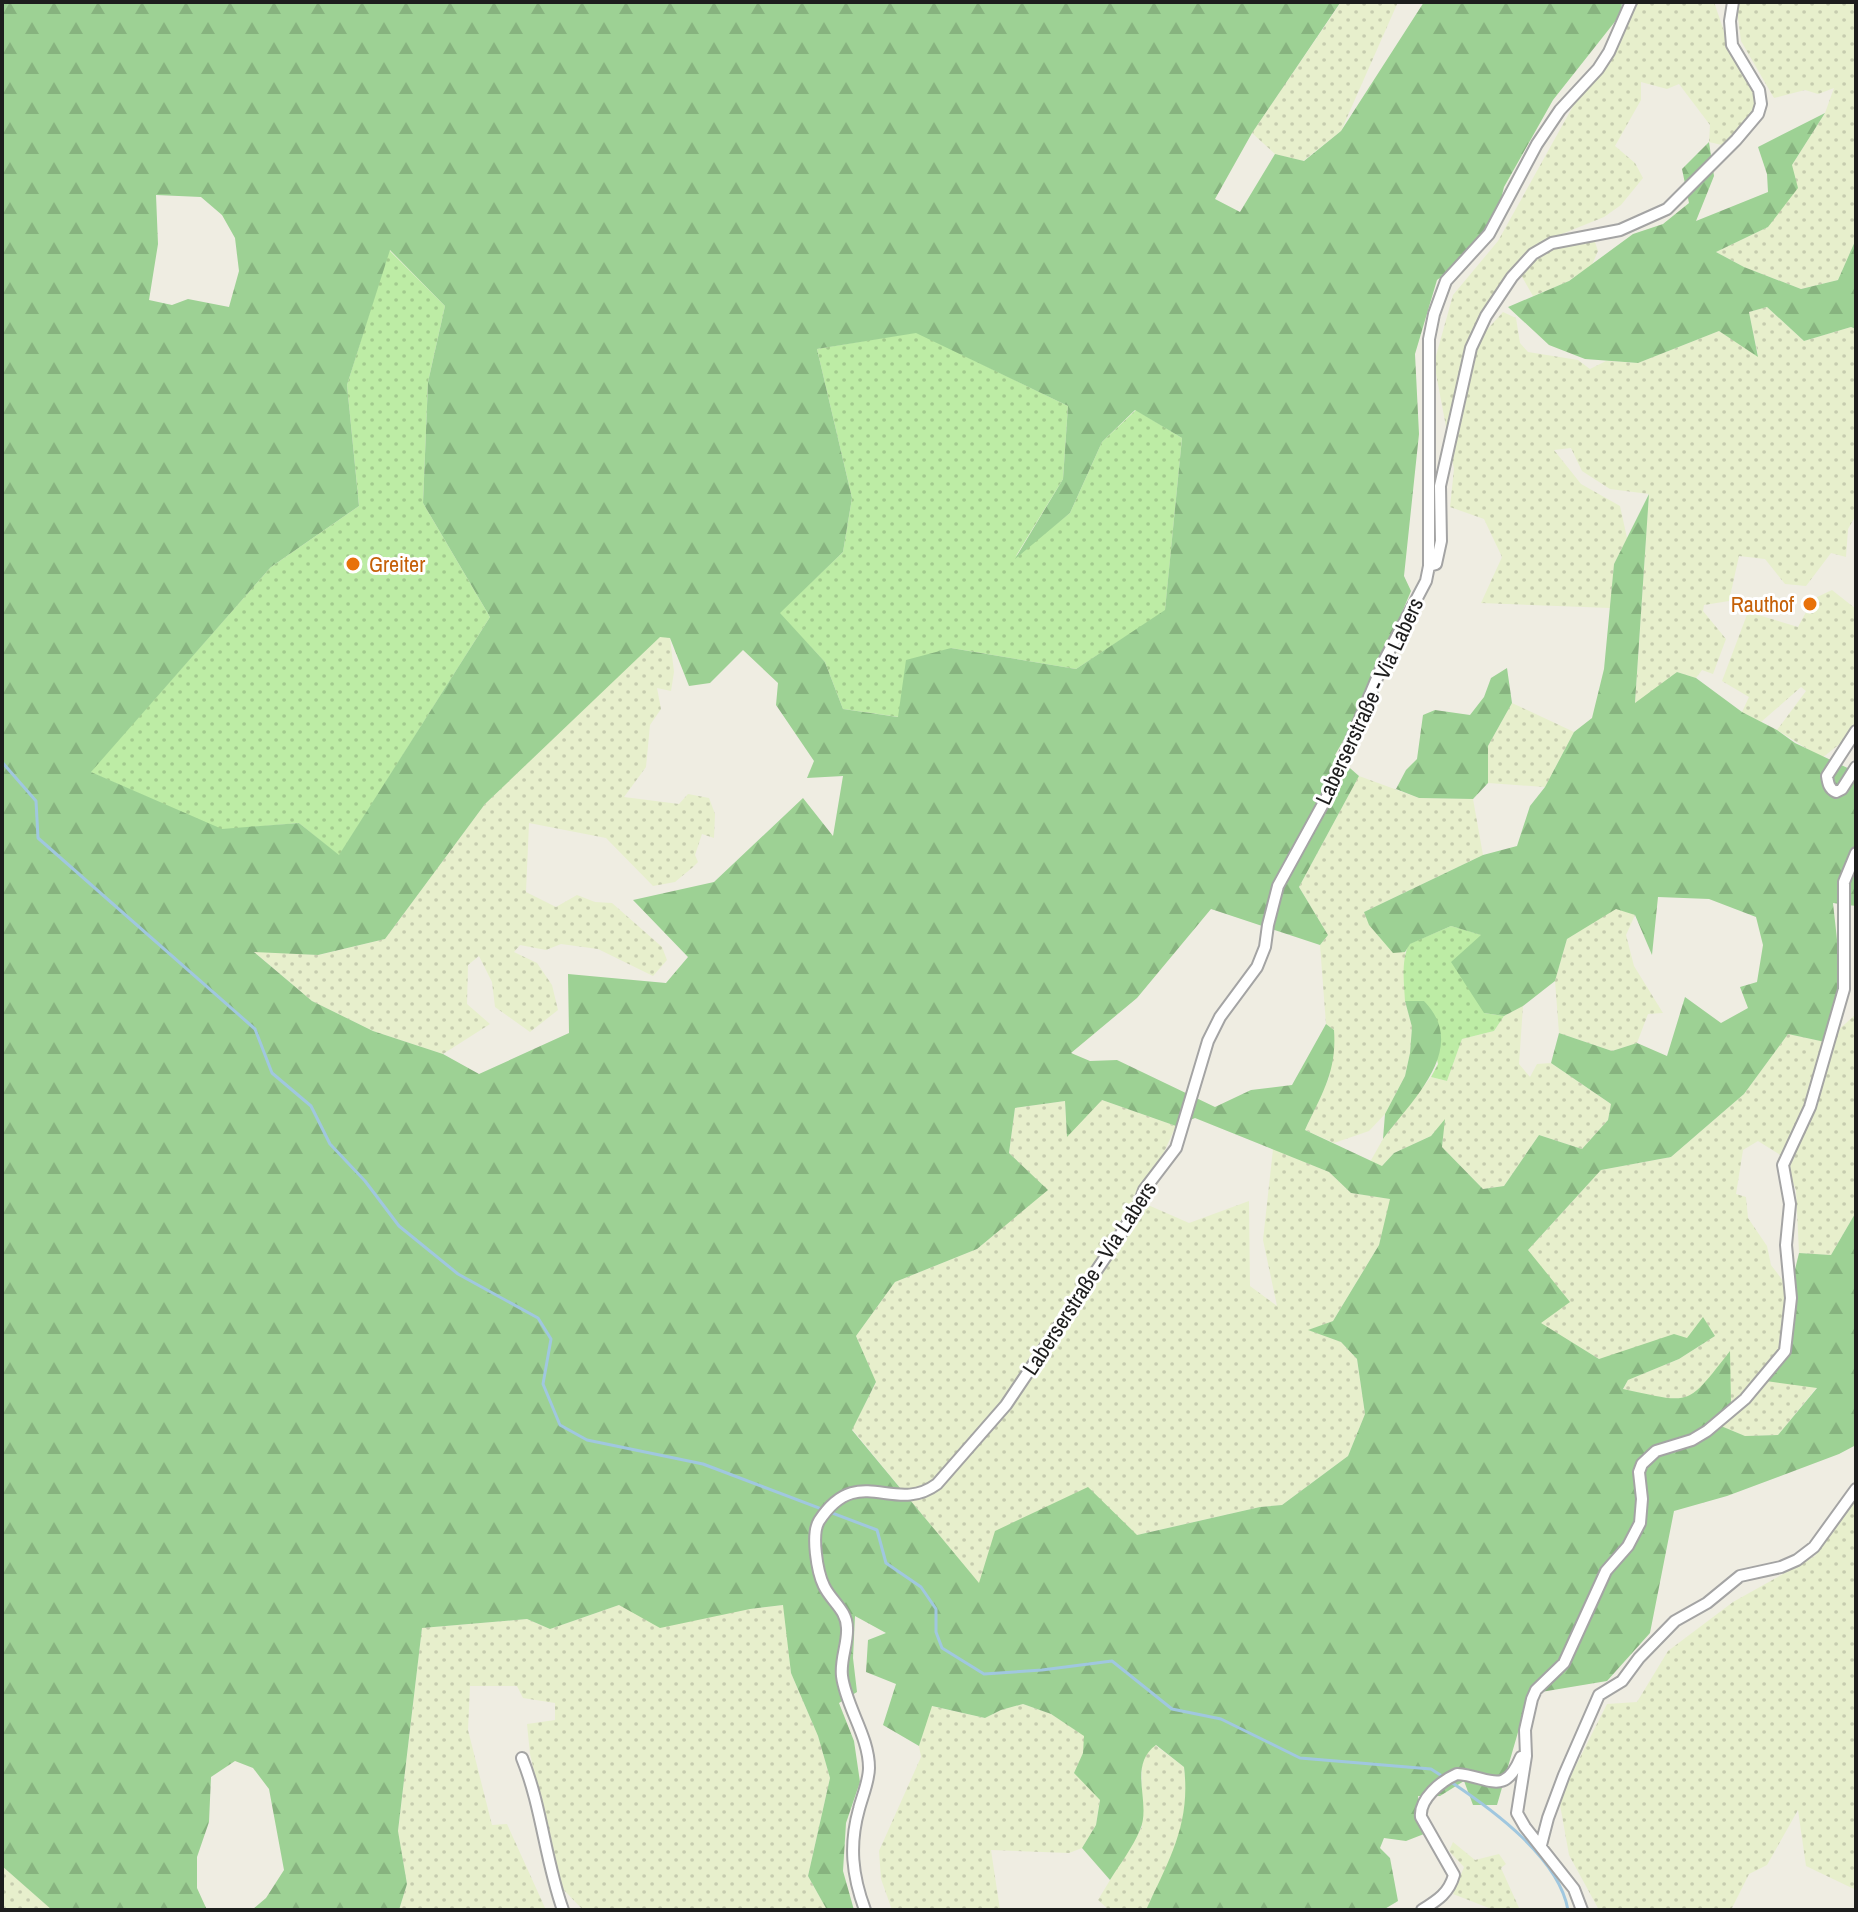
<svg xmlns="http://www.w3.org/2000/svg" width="1858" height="1912" font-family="'Archivo Narrow',sans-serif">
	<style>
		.farmland { fill: url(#farmland-dots) }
		.grass { fill: url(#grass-dots) }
		.forest { fill: url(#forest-firs); fill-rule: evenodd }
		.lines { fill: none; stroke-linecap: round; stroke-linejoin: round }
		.stream { stroke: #a0c7df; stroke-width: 3 }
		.minor-casing { stroke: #a4a4a4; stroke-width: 14 }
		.minor { stroke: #fff; stroke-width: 10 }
		.food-dot { fill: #e8710a; stroke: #fff; stroke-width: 3 }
		.labels { text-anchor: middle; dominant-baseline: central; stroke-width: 6; stroke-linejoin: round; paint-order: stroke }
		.food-label { font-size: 22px; fill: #c56008; stroke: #fff; text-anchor: start }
		.street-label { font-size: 22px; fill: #1d1d1d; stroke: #fff }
	</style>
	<defs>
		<pattern id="farmland-dots" width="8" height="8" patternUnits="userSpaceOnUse" patternTransform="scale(2)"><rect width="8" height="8" fill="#e7efcc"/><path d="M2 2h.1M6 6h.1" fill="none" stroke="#c6ccaf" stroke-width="1.8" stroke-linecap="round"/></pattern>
		<pattern id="grass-dots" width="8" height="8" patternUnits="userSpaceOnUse" patternTransform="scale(2)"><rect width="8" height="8" fill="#bdeca5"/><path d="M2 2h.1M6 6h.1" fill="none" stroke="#a2ca8e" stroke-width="1.8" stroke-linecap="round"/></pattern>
		<pattern id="forest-firs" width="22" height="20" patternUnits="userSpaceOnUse" patternTransform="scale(2)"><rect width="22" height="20" fill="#9dd194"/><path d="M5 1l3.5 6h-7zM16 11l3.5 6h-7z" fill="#87b37f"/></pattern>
	</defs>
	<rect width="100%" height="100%" fill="#efede2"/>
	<!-- farmland -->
	<path class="farmland" d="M 1338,2 L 1398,2 L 1341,131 L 1303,161 L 1275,154 L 1252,133 L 1340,4 Z
		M 1627,2 L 1714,2 L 1732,55 L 1756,94 L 1756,106 L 1750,120 L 1726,146 L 1709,142 L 1710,125 L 1679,84 L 1667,89 L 1641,82 L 1641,100 L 1615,146 L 1635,163 L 1643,178 L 1621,205 L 1604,217 L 1542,242 L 1554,247 L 1594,239 L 1598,251 L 1592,265 L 1567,282 L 1533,296 L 1517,268 L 1475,329 L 1484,333 L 1503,312 L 1516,318 L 1520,343 L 1528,352 L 1578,360 L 1590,369 L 1606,361 L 1638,363 L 1719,331 L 1758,355 L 1749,312 L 1767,307 L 1804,341 L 1851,327 L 1856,329 L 1856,515 L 1848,529 L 1846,557 L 1831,553 L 1806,586 L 1785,584 L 1765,559 L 1739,556 L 1729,601 L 1704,605 L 1703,611 L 1726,639 L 1713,674 L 1702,670 L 1696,678 L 1677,672 L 1635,705 L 1649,494 L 1610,489 L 1582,471 L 1571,448 L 1554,450 L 1581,484 L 1620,506 L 1627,538 L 1614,564 L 1610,608 L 1481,603 L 1502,557 L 1484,519 L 1450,507 L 1454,469 L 1434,363 L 1453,295 L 1498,241 L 1622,18 Z
		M 1736,2 L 1856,2 L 1856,239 L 1838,280 L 1801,289 L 1744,267 L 1716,252 L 1768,227 L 1792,165 L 1825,113 L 1834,88 L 1818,94 L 1805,90 L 1774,98 L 1741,41 Z
		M 1832,590 L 1856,609 L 1856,723 L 1851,735 L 1822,758 L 1777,730 L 1806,691 L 1801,687 L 1761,722 L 1742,712 L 1749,697 L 1722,681 L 1748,612 L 1798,627 L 1813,599 Z
		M 660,636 L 670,638 L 674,672 L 671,691 L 657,688 L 661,709 L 650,725 L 646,767 L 624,797 L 679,804 L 688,794 L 709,798 L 715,814 L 714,838 L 702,834 L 695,855 L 698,862 L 693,867 L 675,882 L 653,886 L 606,838 L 529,823 L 526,892 L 556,907 L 577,895 L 595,902 L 612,903 L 662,947 L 667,960 L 653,976 L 598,949 L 561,944 L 546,950 L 520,945 L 514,952 L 537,963 L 552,985 L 558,1010 L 530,1032 L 495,1007 L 492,982 L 479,956 L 468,965 L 467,1004 L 490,1024 L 443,1054 L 373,1031 L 312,1001 L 253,951 L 319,955 L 385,939 L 485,804 Z
		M 1512,703 L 1574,732 L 1545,787 L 1488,783 L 1488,746 Z
		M 1359,776 L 1419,798 L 1473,799 L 1483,855 L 1364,912 L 1393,952 L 1405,952 L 1405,1001 L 1412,1027 L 1410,1053 L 1405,1076 L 1385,1114 L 1369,1131 L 1334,1143 L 1305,1130 L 1329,1078 L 1334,1030 L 1326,1024 L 1320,945 L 1328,935 L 1299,887 Z
		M 1616,908 L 1635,915 L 1626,935 L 1634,966 L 1663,1013 L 1648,1014 L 1637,1043 L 1612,1051 L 1559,1033 L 1555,981 L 1567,939 Z
		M 1523,1006 L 1519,1064 L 1530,1077 L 1537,1064 L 1551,1063 L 1611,1104 L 1608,1120 L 1582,1149 L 1539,1135 L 1504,1186 L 1483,1189 L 1442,1147 L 1444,1121 L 1431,1136 L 1394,1153 L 1382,1166 L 1370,1162 L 1383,1139 L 1431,1077 L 1447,1081 L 1462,1039 L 1494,1031 L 1504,1016 Z
		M 1856,1014 L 1856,1212 L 1831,1255 L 1799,1253 L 1796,1190 L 1782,1156 L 1758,1141 L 1743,1150 L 1736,1194 L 1746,1197 L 1748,1218 L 1767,1246 L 1771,1265 L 1790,1290 L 1817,1387 L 1778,1435 L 1745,1436 L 1708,1421 L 1698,1392 L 1678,1401 L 1623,1390 L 1628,1380 L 1679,1359 L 1715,1336 L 1703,1318 L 1688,1338 L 1599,1359 L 1540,1323 L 1528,1250 L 1601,1170 L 1671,1157 L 1744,1094 L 1788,1034 L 1825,1042 Z
		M 1102,1100 L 1176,1126 L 1159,1163 L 1132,1198 L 1189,1223 L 1249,1201 L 1250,1286 L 1277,1306 L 1263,1240 L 1273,1149 L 1329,1172 L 1351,1193 L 1391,1199 L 1379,1245 L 1333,1321 L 1309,1330 L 1341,1342 L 1357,1359 L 1365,1414 L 1348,1456 L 1282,1505 L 1260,1507 L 1137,1535 L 979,1584 L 852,1429 L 876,1383 L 856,1336 L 895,1282 L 977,1249 L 1047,1190 L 1009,1153 L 1015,1108 L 1065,1101 L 1067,1135 Z
		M 1856,1492 L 1856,1890 L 1806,1866 L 1798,1810 L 1767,1865 L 1749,1874 L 1731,1910 L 1599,1910 L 1569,1855 L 1559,1799 L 1607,1704 L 1637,1702 L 1668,1651 L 1733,1602 L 1815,1556 Z
		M 619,1605 L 750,1609 L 784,1605 L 791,1673 L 818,1736 L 830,1778 L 808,1876 L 827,1910 L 583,1910 L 562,1888 L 530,1754 L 527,1724 L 555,1720 L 555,1703 L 523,1698 L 517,1686 L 470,1686 L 468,1730 L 492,1825 L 507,1824 L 546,1910 L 399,1910 L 407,1884 L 398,1832 L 422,1628 L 527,1619 L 550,1629 Z
		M 1023,1704 L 1051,1714 L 1085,1736 L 1083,1753 L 1075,1773 L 1100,1799 L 1096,1825 L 1082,1848 L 1069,1853 L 991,1850 L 1000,1910 L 892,1910 L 881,1879 L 879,1851 L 921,1757 L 919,1746 L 931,1706 L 985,1718 L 1001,1710 Z
		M 1155,1745 L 1184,1767 L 1187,1793 L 1185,1814 L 1172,1857 L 1146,1910 L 1109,1910 L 1098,1900 L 1142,1827 L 1142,1765 L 1147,1751 Z
		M 1453,1842 L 1475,1860 L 1499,1854 L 1506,1864 L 1501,1868 L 1520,1910 L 1494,1910 L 1453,1894 L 1464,1867 L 1449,1851 Z
		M 2,1866 L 47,1905 L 52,1910 L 2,1910 Z"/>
	<!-- grass -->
	<path class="grass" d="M 389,250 L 445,306 L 428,382 L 423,503 L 490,617 L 339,856 L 299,823 L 222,830 L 90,772 L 271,567 L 359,506 L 347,385 Z
		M 916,332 L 1068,406 L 1063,479 L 1016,556 L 1070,513 L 1102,442 L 1136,410 L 1182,438 L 1165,611 L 1076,669 L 951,648 L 899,717 L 843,709 L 825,662 L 779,613 L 843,552 L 852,498 L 817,349 Z
		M 1451,926 L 1482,935 L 1484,1013 L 1504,1016 L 1494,1031 L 1462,1039 L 1447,1081 L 1431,1077 L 1438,1064 L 1424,1001 L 1405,1001 C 1404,983 1401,960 1409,944 Z"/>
	<!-- forest -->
	<path class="forest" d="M 2,2 L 1338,2 L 1340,3 L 1252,133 L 1215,199 L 1240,212 L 1275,154 L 1304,161 L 1341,131 L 1424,2 L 1622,2 L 1621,14 L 1553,100 L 1504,187 L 1491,240 L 1437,280 L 1415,354 L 1419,434 L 1404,576 L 1411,591 L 1362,708 L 1335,755 L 1359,776 L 1299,887 L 1328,935 L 1320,945 L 1211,909 L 1137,998 L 1071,1053 L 1090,1061 L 1117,1060 L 1215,1107 L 1251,1090 L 1292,1085 L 1326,1024 L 1334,1030 C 1337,1072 1322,1093 1305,1130 L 1382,1166 L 1394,1153 L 1431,1136 L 1445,1119 L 1442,1147 L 1483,1189 L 1504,1186 L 1539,1135 L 1582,1149 L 1608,1120 L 1611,1104 L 1551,1063 L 1559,1033 L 1612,1051 L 1637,1043 L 1667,1056 L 1685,997 L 1721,1023 L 1748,1008 L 1740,987 L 1757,982 L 1763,945 L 1756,917 L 1709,899 L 1658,897 L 1652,955 L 1635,915 L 1616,909 L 1567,939 L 1555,981 L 1523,1006 L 1504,1016 L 1484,1013 L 1451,962 L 1481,935 L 1451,926 L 1410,944 L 1405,952 L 1393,953 L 1369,925 L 1364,912 L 1483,855 L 1517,846 L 1530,806 L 1545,787 L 1574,732 L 1592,718 L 1604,669 L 1614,564 L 1649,494 L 1635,703 L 1677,672 L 1696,678 L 1742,712 L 1777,730 L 1795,743 L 1856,772 L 1856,906 L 1833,903 L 1841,976 L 1825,1042 L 1788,1034 L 1744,1094 L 1671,1157 L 1601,1170 L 1528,1250 L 1570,1302 L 1541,1323 L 1599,1359 L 1674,1334 L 1687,1338 L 1703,1317 L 1715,1336 L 1679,1359 L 1628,1380 L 1623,1389 C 1693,1404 1686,1407 1730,1351 L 1731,1404 L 1709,1421 L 1745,1436 L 1778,1435 L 1817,1388 L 1766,1381 L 1786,1352 L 1790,1290 L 1799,1253 L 1831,1255 L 1856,1212 L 1856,1445 L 1839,1454 L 1727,1496 L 1674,1511 L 1650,1633 L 1607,1681 L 1529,1694 L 1497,1805 L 1473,1805 L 1464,1781 L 1440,1796 L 1418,1796 L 1424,1834 L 1406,1841 L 1384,1838 L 1380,1848 L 1390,1858 L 1398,1901 L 1383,1910 L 1146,1910 C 1169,1860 1191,1824 1184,1767 L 1156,1745 C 1127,1766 1152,1803 1140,1830 C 1133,1847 1120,1864 1110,1880 L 1082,1848 L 1096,1825 L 1100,1800 L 1074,1773 L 1083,1753 L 1084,1736 L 1051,1714 L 1023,1704 L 1001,1710 L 985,1718 L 932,1706 L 919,1746 L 883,1725 L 896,1684 L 866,1672 L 868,1640 L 886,1633 L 855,1616 L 853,1658 L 857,1692 L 839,1703 L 854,1741 L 860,1782 L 846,1823 L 843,1871 L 854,1910 L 827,1910 L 808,1876 L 830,1778 L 818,1736 L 791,1673 L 783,1605 L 750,1609 L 660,1628 L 619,1605 L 550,1629 L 527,1619 L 422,1628 L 398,1831 L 407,1884 L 399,1910 L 252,1910 L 266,1898 L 284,1870 L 269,1789 L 253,1768 L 235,1761 L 211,1777 L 209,1822 L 197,1857 L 197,1888 L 207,1910 L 52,1910 L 2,1866 ZM 156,195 L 201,197 L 222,215 L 235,238 L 239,271 L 229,307 L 188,299 L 172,305 L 149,300 L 158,244 ZM 390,250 L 445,306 L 428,382 L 423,503 L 490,617 L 339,855 L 299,823 L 222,829 L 91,772 L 271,567 L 359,506 L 347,385 ZM 916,333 L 1068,406 L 1063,479 L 1015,559 L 1070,513 L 1102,442 L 1135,410 L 1182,438 L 1165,610 L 1076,669 L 951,648 L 906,660 L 898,717 L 843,709 L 825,662 L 780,613 L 843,552 L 852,498 L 817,349 ZM 660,637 L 670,638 L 689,686 L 710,683 L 743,650 L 778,683 L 776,705 L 814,761 L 807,778 L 843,776 L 833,836 L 803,798 L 714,882 L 633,900 L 688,957 L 666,983 L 568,974 L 569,1033 L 479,1074 L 443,1054 L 373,1031 L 312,1001 L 254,952 L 318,955 L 385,939 L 485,804 ZM 1102,1100 L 1176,1126 L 1195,1118 L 1329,1172 L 1351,1193 L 1390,1199 L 1379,1245 L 1333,1321 L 1308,1330 L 1341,1342 L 1357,1359 L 1365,1414 L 1348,1456 L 1282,1505 L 1260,1507 L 1137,1535 L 1088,1487 L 995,1531 L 979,1583 L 852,1430 L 876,1382 L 856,1336 L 895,1282 L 977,1249 L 1048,1190 L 1009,1153 L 1015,1108 L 1065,1101 L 1067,1137 Z
		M 1825,113 L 1792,165 L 1798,188 L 1768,227 L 1716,252 L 1744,267 L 1801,289 L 1838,280 L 1856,239 L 1856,329 L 1851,327 L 1804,341 L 1767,307 L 1749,312 L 1758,357 L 1719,331 L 1638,363 L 1585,359 L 1549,345 L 1508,307 L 1569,281 L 1633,234 L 1663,224 L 1689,203 L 1682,169 L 1709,142 L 1714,176 L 1696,221 L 1768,192 L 1767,174 L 1758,147 Z
		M 1507,668 L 1512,703 L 1488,746 L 1488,783 L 1473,799 L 1419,798 L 1396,789 L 1406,770 L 1417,759 L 1423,715 L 1435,710 L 1470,715 L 1484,697 L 1491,678 Z
		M 1405,1001 L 1424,1001 C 1470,1048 1412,1100 1383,1139 L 1385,1114 L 1405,1076 L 1410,1053 L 1412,1027 Z"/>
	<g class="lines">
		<!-- stream -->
		<path class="stream" d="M 2,762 L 36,801 L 38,838 L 255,1029 L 272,1073 L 311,1106 L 330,1144 L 365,1181 L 399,1226 L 458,1274 L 538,1318 L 551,1339 L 543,1384 L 560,1425 L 587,1440 L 703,1464 L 877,1530 L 886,1563 L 921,1587 L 936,1609 L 936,1632 L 942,1648 L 984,1674 L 1042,1670 L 1112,1661 L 1172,1709 L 1221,1719 L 1300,1758 L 1431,1769 L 1445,1778
			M 1451,1782 C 1493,1810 1559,1858 1568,1910"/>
		<defs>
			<path id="minor" d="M 1429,566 L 1436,564 L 1441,541 L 1440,486 L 1471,348 L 1486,316 L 1512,277 L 1533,254 L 1552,243 L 1620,230 L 1667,209 L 1736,140 L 1758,114 L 1761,104 L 1759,90 L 1732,45 L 1730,21 L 1733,2
				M 1856,731 L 1827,776 C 1828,783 1829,789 1836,792 L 1842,789 L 1856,767
				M 522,1758 C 542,1807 545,1860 563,1910
				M 1541,1845 L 1548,1818 L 1564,1775 L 1599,1695 L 1622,1681 L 1639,1658 L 1675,1621 L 1707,1603 L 1740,1576 L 1781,1567 L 1797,1560 L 1814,1547 L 1856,1489
				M 865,1910 C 852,1875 849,1845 859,1809 C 862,1797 869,1781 869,1768 C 869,1736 846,1707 842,1676 C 840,1659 848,1644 847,1628 C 847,1610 831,1601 824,1586 C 817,1572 811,1534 819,1521 C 858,1461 894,1516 937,1484 L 1006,1405 L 1117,1240 L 1138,1207 L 1144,1190 L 1176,1148 L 1208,1041 L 1220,1017 L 1257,967 L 1265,947 L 1268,925 L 1278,886 L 1329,793 L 1385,659 L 1426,581 L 1429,566 L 1429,339 L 1434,314 L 1446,281 L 1489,234 L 1537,144 L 1560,110 L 1598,69 L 1609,52 L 1631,2
				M 1422,1910 C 1438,1900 1449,1893 1454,1875 L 1421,1817 C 1419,1799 1441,1781 1457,1774 C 1489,1776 1504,1798 1521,1757 L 1524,1756
				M 1582,1910 L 1574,1889 L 1525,1827 L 1517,1813 L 1526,1756 L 1525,1730 L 1532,1699 L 1536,1690 L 1564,1663 L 1606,1571 L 1628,1546 L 1640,1523 L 1642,1499 L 1639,1472 L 1642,1464 L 1656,1451 L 1692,1440 L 1707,1431 L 1745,1399 L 1785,1351 L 1791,1298 L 1786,1245 L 1790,1204 L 1783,1165 L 1810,1107 L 1844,989 L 1844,882 L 1856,853"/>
		</defs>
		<!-- minor casing -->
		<use href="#minor" class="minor-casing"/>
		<!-- minor -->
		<use href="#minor" class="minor"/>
	</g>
	<!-- markers -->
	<g class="food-dot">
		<circle cx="353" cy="564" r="8"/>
		<circle cx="1810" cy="604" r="8"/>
	</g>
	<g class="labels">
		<!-- food labels -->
		<g class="food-label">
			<text x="369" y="564">Greiter</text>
			<text x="1794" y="604" text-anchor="end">Rauthof</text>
		</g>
		<!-- street labels -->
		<g class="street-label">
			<text transform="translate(1369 701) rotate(-65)">Laberserstraße - Via Labers</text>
			<text transform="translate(1089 1278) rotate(-57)">Laberserstraße - Via Labers</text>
		</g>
	</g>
	<!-- border -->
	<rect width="1858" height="1912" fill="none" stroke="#1d1d1d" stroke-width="8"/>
</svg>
